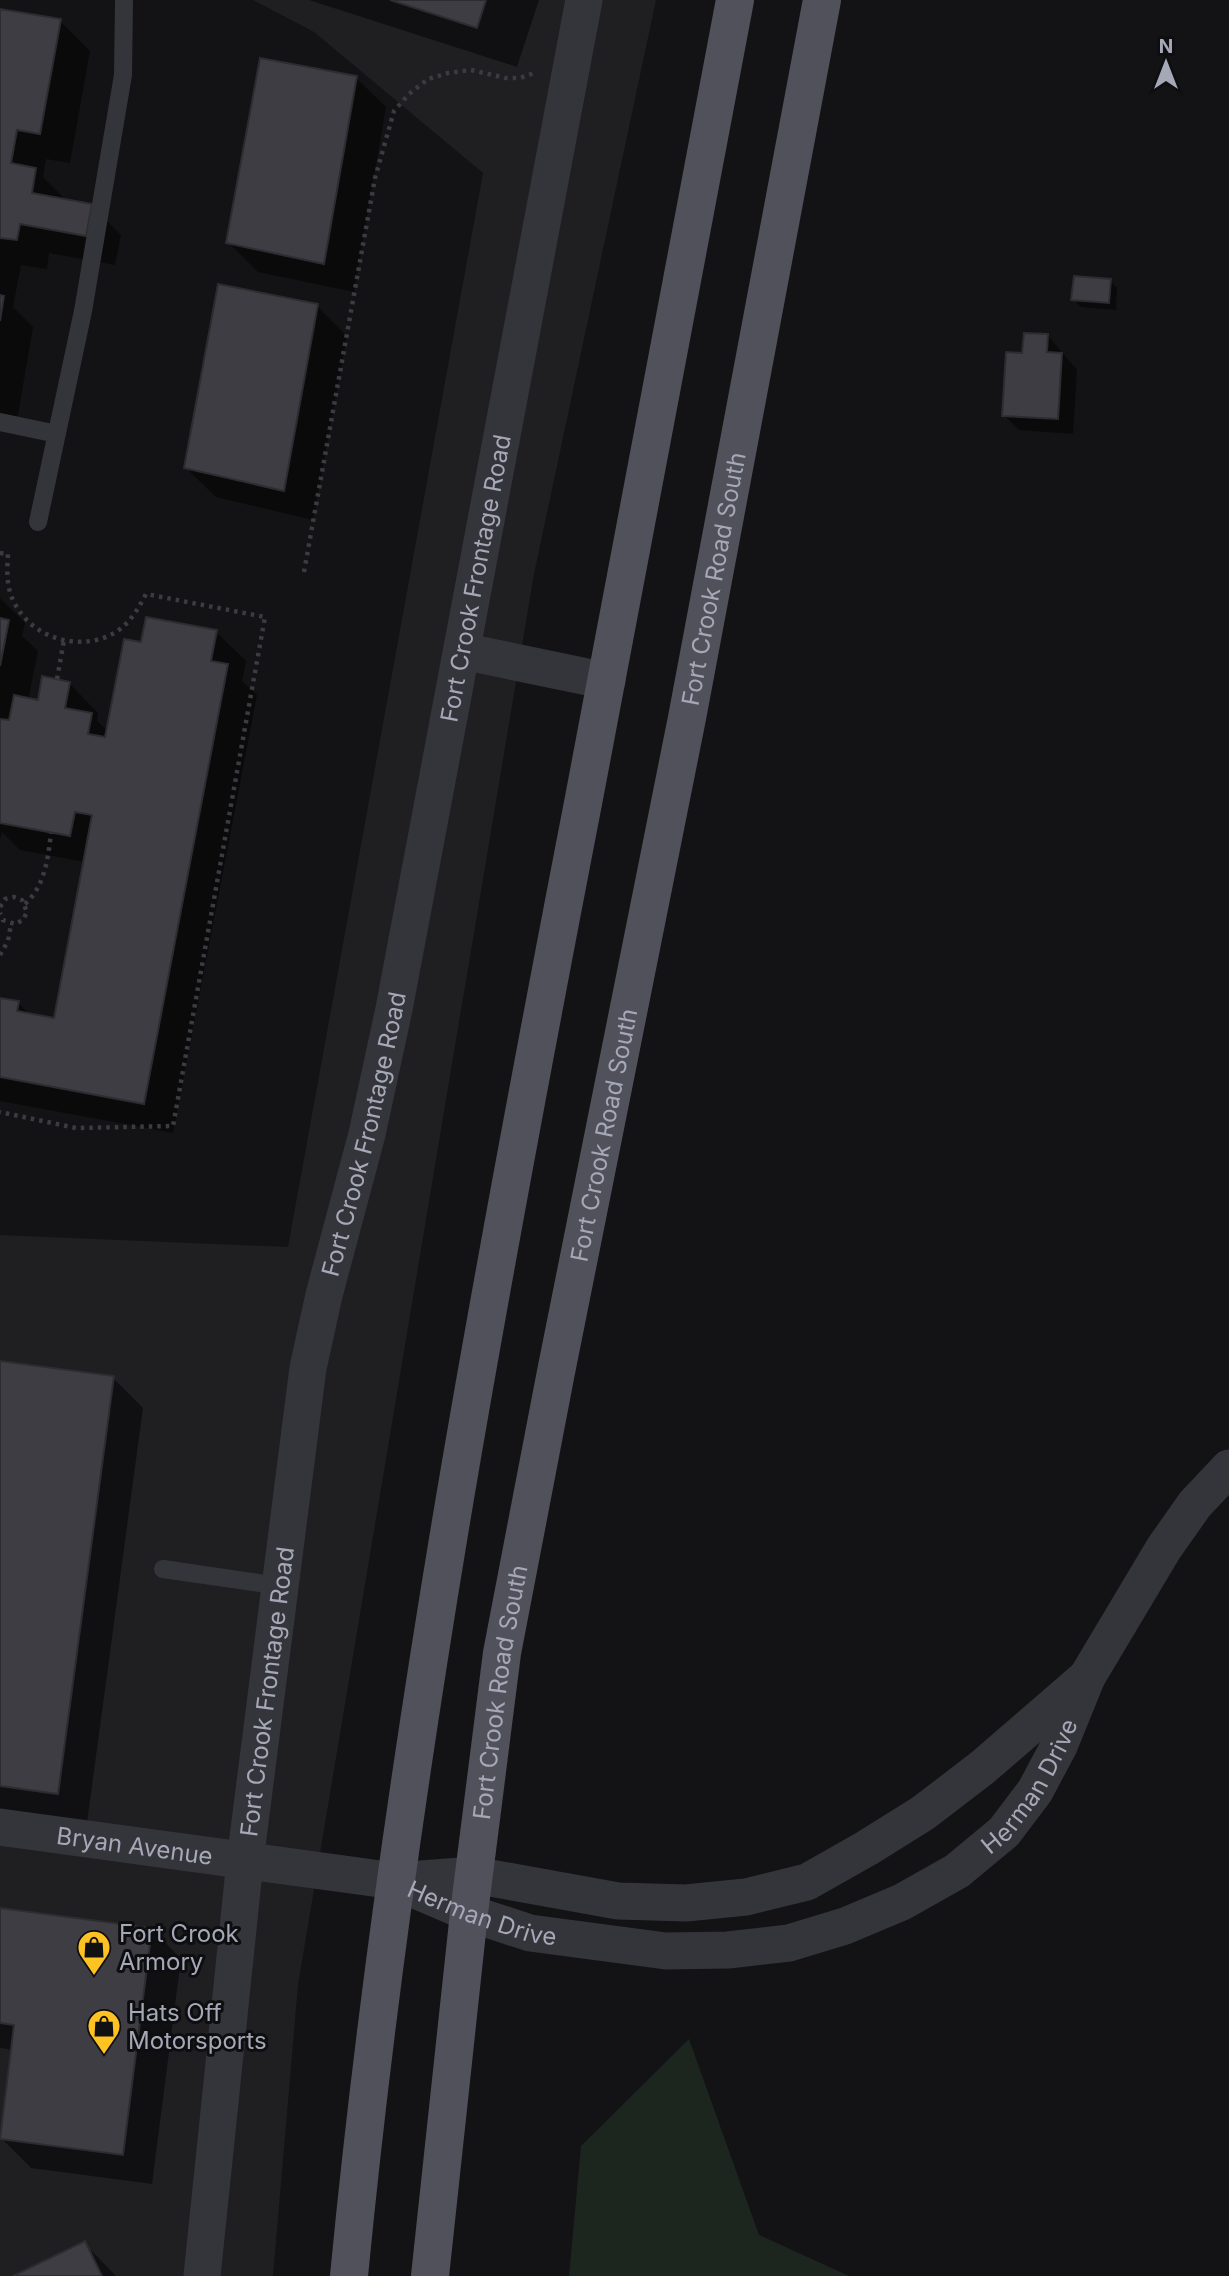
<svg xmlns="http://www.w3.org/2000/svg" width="1229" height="2276" font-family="Inter,sans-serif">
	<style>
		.built { fill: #1f1f22 }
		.green { fill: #1d251f }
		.shadow { fill: #0007 }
		.building { fill: #3d3d43; stroke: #2d2d31; stroke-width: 2 }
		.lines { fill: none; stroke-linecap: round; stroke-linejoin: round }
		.path { stroke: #3a3c42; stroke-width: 4.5; stroke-dasharray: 3.5 5; stroke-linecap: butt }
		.service { stroke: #34353a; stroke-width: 18 }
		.minor { stroke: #34353a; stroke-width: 37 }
		.primary { stroke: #50515a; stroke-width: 38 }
		.labels { text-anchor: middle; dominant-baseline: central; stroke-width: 6; stroke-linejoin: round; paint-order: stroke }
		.street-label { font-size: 24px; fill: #a4a8b7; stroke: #0e0e10 }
		.poi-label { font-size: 24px; fill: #a4a8b7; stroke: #0e0e10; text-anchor: start }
	</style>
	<rect width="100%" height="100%" fill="#131315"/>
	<!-- built -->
	<path class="built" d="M 253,0 L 656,0 L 534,574 L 298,1985 L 273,2276 L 0,2276 L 0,1235 L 288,1247 L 483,173 L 314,32 Z"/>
	<!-- green -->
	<path class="green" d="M 689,2039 L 759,2235 L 849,2276 L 569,2276 L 581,2146 Z"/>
	<!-- shadow -->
	<path class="shadow" d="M 309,0 L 539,0 L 517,67 Z
		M 0,10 L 60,21 L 90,51 L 70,163 L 46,159 L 43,177 L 65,199 L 91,206 L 121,235 L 115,265 L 49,253 L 47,269 L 21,265 L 13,307 L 33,327 L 16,427 L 0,424 Z
		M 356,78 L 386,107 L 354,292 L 258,272 L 228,242 Z
		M 1110,281 L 1117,288 L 1116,310 L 1081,307 L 1073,299 Z
		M 317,306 L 347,336 L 313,520 L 216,497 L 186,468 Z
		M 1048,336 L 1077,370 L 1073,434 L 1019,430 L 1004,415 L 1024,355 Z
		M 0,598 L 25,623 L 22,636 L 38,651 L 28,700 L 39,702 L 69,683 L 98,713 L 97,721 L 108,731 L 143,645 L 216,632 L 246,661 L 242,681 L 257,695 L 173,1133 L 0,1101 L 0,1000 L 18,1003 L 31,1015 L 55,1020 L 85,862 L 20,850 L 2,832 L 0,840 Z
		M 0,1362 L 113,1378 L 143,1408 L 87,1823 L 0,1810 Z
		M 0,1910 L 152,1929 L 181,1959 L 152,2184 L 31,2168 L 1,2138 L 13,2050 L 0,2048 Z
		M 84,2243 L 116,2276 L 17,2276 Z"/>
	<!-- building -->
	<path class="building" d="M 390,0 L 486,0 L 477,28 Z
		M 0,9 L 61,19 L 40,134 L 17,130 L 11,163 L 36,168 L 32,193 L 92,204 L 86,236 L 20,224 L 17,240 L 0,238 Z
		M 0,9 L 61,19 L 40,134 L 17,130 L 11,163 L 36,168 L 32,193 L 92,204 L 86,236 L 20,224 L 17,240 L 0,238 Z
		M 260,58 L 357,76 L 324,264 L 226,243 Z
		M 1074,276 L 1111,279 L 1109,303 L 1071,300 Z
		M 218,284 L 318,304 L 284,491 L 184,468 Z
		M 0,295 L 4,296 L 0,321 Z
		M 0,295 L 4,296 L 0,321 Z
		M 1024,333 L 1048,334 L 1047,352 L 1062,353 L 1058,419 L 1002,416 L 1006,352 L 1022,353 Z
		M 146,617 L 217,630 L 211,661 L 228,664 L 144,1104 L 0,1077 L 0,998 L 19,1001 L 17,1011 L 54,1018 L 92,815 L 75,812 L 70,836 L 0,823 L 0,719 L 9,720 L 14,695 L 38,700 L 42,676 L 70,682 L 65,708 L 92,713 L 88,734 L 105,737 L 124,639 L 141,642 Z
		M 0,618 L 9,620 L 0,666 Z
		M 0,1361 L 114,1376 L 58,1794 L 0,1786 Z
		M 0,1908 L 152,1928 L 123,2155 L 0,2139 L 14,2025 L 0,2023 Z
		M 85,2241 L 102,2276 L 13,2276 Z"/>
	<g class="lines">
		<!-- path -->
		<path class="path" d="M 0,553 L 8,554 C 7,570 6,587 14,602 C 32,639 81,653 116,632 C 130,623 138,609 146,594 L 265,617 L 173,1126 L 76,1128 L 0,1112
			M 304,572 L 375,178 L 394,111 L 409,94 L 428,79 L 448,73 L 471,70 L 506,78 L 520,78 L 534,73
			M 57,679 L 64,640
			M 25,904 C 45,886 48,858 51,833
			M 0,907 L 5,899 L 14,897 L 22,900 L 27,912 L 23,920 L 15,924 L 3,920 L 0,913
			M 0,955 L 8,941 L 11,924"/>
		<!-- service -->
		<path class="service" d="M 0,422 L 57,434
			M 38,522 L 83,311 L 123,75 L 124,0
			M 163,1569 L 280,1586"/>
		<!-- minor -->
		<g class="minor">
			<path d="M 462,651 L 607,681"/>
			<path id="s1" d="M 0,1827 L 395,1881 L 474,1875 L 618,1901 L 686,1903 L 746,1897 L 807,1882 L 867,1848 L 923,1813 L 983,1767 L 1087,1677"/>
			<path id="s2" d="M 399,1883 L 469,1913 L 530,1933 L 666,1951 L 728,1950 L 789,1943 L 845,1926 L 902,1902 L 957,1871 L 1004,1832 L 1035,1791 L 1059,1746 L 1087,1677 L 1164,1548 L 1195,1504 L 1229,1468"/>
			<path id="s3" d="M 202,2276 L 245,1861 L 308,1368 L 324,1295 L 367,1134 L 394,1009 L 584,0"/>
		</g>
		<!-- primary -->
		<g class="primary">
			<path d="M 349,2276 C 397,1779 489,1288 584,798 C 635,532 685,266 735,0"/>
			<path id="s4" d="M 430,2276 L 469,1913 L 502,1653 L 556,1372 L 687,718 L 822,0"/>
		</g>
	</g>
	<!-- icons -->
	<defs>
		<symbol id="shop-pin" viewBox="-11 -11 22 30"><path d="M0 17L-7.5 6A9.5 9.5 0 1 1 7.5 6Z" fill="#fec222" stroke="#0e0e10"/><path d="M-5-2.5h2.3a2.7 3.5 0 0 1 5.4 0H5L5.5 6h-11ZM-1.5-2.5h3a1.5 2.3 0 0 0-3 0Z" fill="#111"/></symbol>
	</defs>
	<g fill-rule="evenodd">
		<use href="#shop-pin" x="75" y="1928" width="38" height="52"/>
		<use href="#shop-pin" x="85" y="2007" width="38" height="52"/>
	</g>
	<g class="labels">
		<!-- street labels -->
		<g class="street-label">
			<text stroke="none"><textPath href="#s3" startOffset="1722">Fort Crook Frontage Road</textPath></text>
			<text stroke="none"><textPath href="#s4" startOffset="1722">Fort Crook Road South</textPath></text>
			<text stroke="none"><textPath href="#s3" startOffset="1155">Fort Crook Frontage Road</textPath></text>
			<text stroke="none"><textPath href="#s4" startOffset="1155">Fort Crook Road South</textPath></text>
			<text stroke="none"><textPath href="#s3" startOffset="588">Fort Crook Frontage Road</textPath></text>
			<text stroke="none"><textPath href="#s4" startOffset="588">Fort Crook Road South</textPath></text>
			<text stroke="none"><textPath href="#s2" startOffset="698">Herman Drive</textPath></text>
			<text stroke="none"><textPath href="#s1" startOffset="136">Bryan Avenue</textPath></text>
			<text stroke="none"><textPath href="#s2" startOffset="89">Herman Drive</textPath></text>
		</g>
		<!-- poi labels -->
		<g class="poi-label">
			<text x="119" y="1933">Fort Crook<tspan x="119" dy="28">Armory</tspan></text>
			<text x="128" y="2012">Hats Off<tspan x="128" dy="28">Motorsports</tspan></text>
		</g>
	</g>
	<!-- north arrow -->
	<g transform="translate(1166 63)" stroke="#0e0e10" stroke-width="5" paint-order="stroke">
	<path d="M0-5L12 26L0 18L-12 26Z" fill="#a4a8b7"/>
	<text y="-10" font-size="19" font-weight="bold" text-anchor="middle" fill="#a4a8b7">N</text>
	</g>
</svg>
